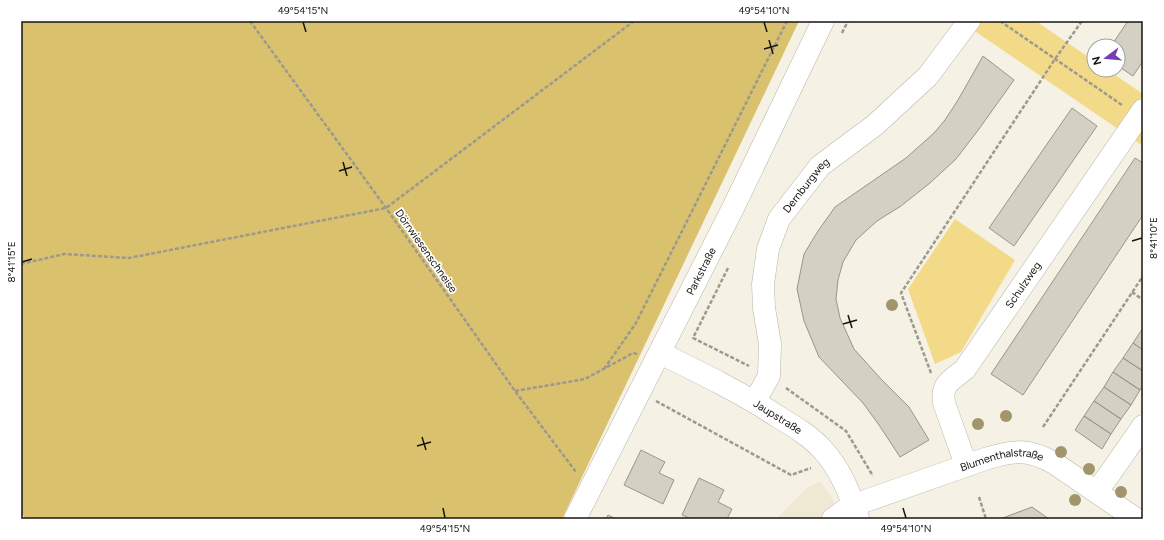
<svg xmlns="http://www.w3.org/2000/svg" width="1164" height="540" font-family="Figtree,sans-serif">
	<style>
		.built { fill: #efe9d4 }
		.green { fill: #f3da88 }
		.forest { fill: #dac16d }
		.building { fill: #d4d0c3; stroke: #999589 }
		.lines { fill: none; stroke-linecap: round; stroke-linejoin: round }
		.minor-casing { stroke: #b9b6a9; stroke-width: 23 }
		.path { stroke: #9c998f; stroke-width: 2.5; stroke-dasharray: 4 2; stroke-linecap: butt }
		.minor { stroke: #fff; stroke-width: 22 }
		.tree { fill: #a1966b }
		.ticks { fill: none; stroke: #171510; stroke-width: 1.5 }
		.labels { text-anchor: middle; dominant-baseline: central; stroke-width: 3.5; stroke-linejoin: round; paint-order: stroke }
		.street-label { font-size: 11px; fill: #171510; stroke: #fff }
		.neatline { fill: none; stroke: #171510; stroke-width: 1.5 }
		.ticks-label { font-size: 10px; text-anchor: middle; fill: #171510 }
	</style>
	<rect width="100%" height="100%" fill="#f5f1e4"/>
	<!-- built -->
	<path class="built" d="M 820,481 L 833,500 L 840,519 L 776,519 L 807,488 Z"/>
	<!-- green -->
	<path class="green" d="M 960,21 L 1036,21 L 1094,61 L 1094,70 L 1108,70 L 1143,94 L 1143,146 Z
		M 955,219 L 1015,260 L 961,352 L 935,364 L 908,289 Z"/>
	<!-- forest -->
	<path class="forest" d="M 21,21 L 799,21 L 562,519 L 26,519 L 21,513 Z"/>
	<!-- building -->
	<path class="building" d="M 1128,21 L 1143,21 L 1143,61 L 1133,76 L 1118,66 L 1118,46 L 1111,46 Z
		M 983,56 L 1014,80 L 979,129 L 956,159 L 930,183 L 901,206 L 877,221 L 856,240 L 843,262 L 838,280 L 836,299 L 840,318 L 854,349 L 881,379 L 909,407 L 929,440 L 900,457 L 879,425 L 863,403 L 819,357 L 804,321 L 797,289 L 804,254 L 818,231 L 835,207 L 906,158 L 934,133 L 945,120 L 958,100 Z
		M 1072,108 L 1097,126 L 1014,246 L 989,228 Z
		M 1135,158 L 1143,163 L 1143,215 L 1023,395 L 991,374 Z
		M 1143,328 L 1143,350 L 1133,343 Z
		M 1133,343 L 1143,350 L 1143,371 L 1123,358 Z
		M 1123,358 L 1143,371 L 1143,386 L 1140,390 L 1113,372 Z
		M 1113,372 L 1140,390 L 1131,405 L 1104,387 Z
		M 1104,387 L 1131,405 L 1121,419 L 1094,401 Z
		M 1094,401 L 1121,419 L 1111,434 L 1084,416 Z
		M 1084,416 L 1111,434 L 1102,449 L 1075,430 Z
		M 641,450 L 665,462 L 659,473 L 674,480 L 663,504 L 624,485 Z
		M 699,478 L 724,490 L 718,502 L 732,509 L 727,519 L 692,519 L 682,515 Z
		M 1032,507 L 1049,519 L 1000,519 Z
		M 608,515 L 616,519 L 606,519 Z"/>
	<g class="lines">
		<defs>
			<g id="minor">
				<path id="s1" d="M 660,353 C 701,373 742,393 780,418 C 795,427 810,436 822,449 C 840,468 850,493 858,518"/>
				<path id="s2" d="M 755,401 L 769,376 L 770,344 L 764,308 L 763,284 L 768,249 L 779,219 L 820,166 L 875,125 L 928,76 L 969,21"/>
				<path id="s3" d="M 966,465 L 944,403 C 941,383 951,381 965,369 L 1143,110"/>
				<path d="M 1097,491 L 1111,472 L 1143,426"/>
				<path id="s4" d="M 575,519 L 733,208 L 823,21"/>
				<path id="s5" d="M 833,519 L 844,511 L 854,505 L 988,458 C 1015,450 1029,449 1054,463 L 1136,519"/>
			</g>
		</defs>
		<!-- minor casing -->
		<use href="#minor" class="minor-casing"/>
		<!-- path -->
		<path class="path" d="M 250,21 L 386,208 L 515,391 L 576,472
			M 1000,21 L 1122,105
			M 842,33 L 848,21
			M 21,264 L 64,254 L 129,258 L 386,208 L 634,21
			M 728,268 L 693,338 L 749,366
			M 1132,292 L 1143,300
			M 604,369 L 636,323 L 787,21
			M 931,373 L 901,293 L 1055,59 L 1082,21
			M 786,388 L 846,431 L 873,476
			M 515,391 L 585,379 L 633,353 L 637,354
			M 656,401 L 791,475 L 811,468
			M 1043,427 L 1143,276
			M 979,497 L 986,519"/>
		<!-- minor -->
		<use href="#minor" class="minor"/>
	</g>
	<!-- trees -->
	<g class="tree">
		<circle cx="892" cy="305" r="6"/>
		<circle cx="1006" cy="416" r="6"/>
		<circle cx="978" cy="424" r="6"/>
		<circle cx="1061" cy="452" r="6"/>
		<circle cx="1089" cy="469" r="6"/>
		<circle cx="1121" cy="492" r="6"/>
		<circle cx="1075" cy="500" r="6"/>
	</g>
	<!-- ticks -->
	<path class="ticks" d="M 303,22 L 306,32M 764,22 L 767,32M 769,40 L 773,54M 764,49 L 778,45M 343,162 L 347,176M 339,171 L 352,167M 1132,241 L 1142,238M 22,262 L 32,259M 848,315 L 852,328M 843,324 L 857,320M 422,437 L 426,450M 417,446 L 431,442M 443,508 L 445,518M 903,508 L 906,518"/>
	<g class="labels">
		<!-- street labels -->
		<g class="street-label">
			<text stroke="none"><textPath href="#s2" startOffset="232">Dernburgweg</textPath></text>
			<text transform="translate(426 251) rotate(55)">Dörrwiesenschneise</text>
			<text stroke="none"><textPath href="#s4" startOffset="278">Parkstraße</textPath></text>
			<text stroke="none"><textPath href="#s3" startOffset="211">Schulzweg</textPath></text>
			<text stroke="none"><textPath href="#s1" startOffset="134">Jaupstraße</textPath></text>
			<text stroke="none"><textPath href="#s5" startOffset="181">Blumenthalstraße</textPath></text>
		</g>
	</g>
	<!-- border -->
	<rect width="1164" height="540" fill="none" stroke="#ffffff" stroke-width="44"/>
	<!-- north arrow -->
	<g transform="translate(1106 58) rotate(254)"><circle r="19" fill="#ffffff" stroke="#a2a19f"/>
	<path d="M0-3L7 15L0 10L-7 15Z" fill="#773db3"/>
	<text y="-6" font-size="11" font-weight="bold" text-anchor="middle" fill="#171510">N</text>
	</g>
	<rect x="22" y="22" width="1120" height="496" class="neatline"/>
	<g class="ticks-label">
		<text x="303" y="14">49°54'15"N</text>
		<text x="764" y="14">49°54'10"N</text>
		<text transform="translate(1153 238) rotate(-90)" y="4">8°41'10"E</text>
		<text transform="translate(11 262) rotate(-90)" y="4">8°41'15"E</text>
		<text x="445" y="532">49°54'15"N</text>
		<text x="906" y="532">49°54'10"N</text>
	</g>
</svg>
